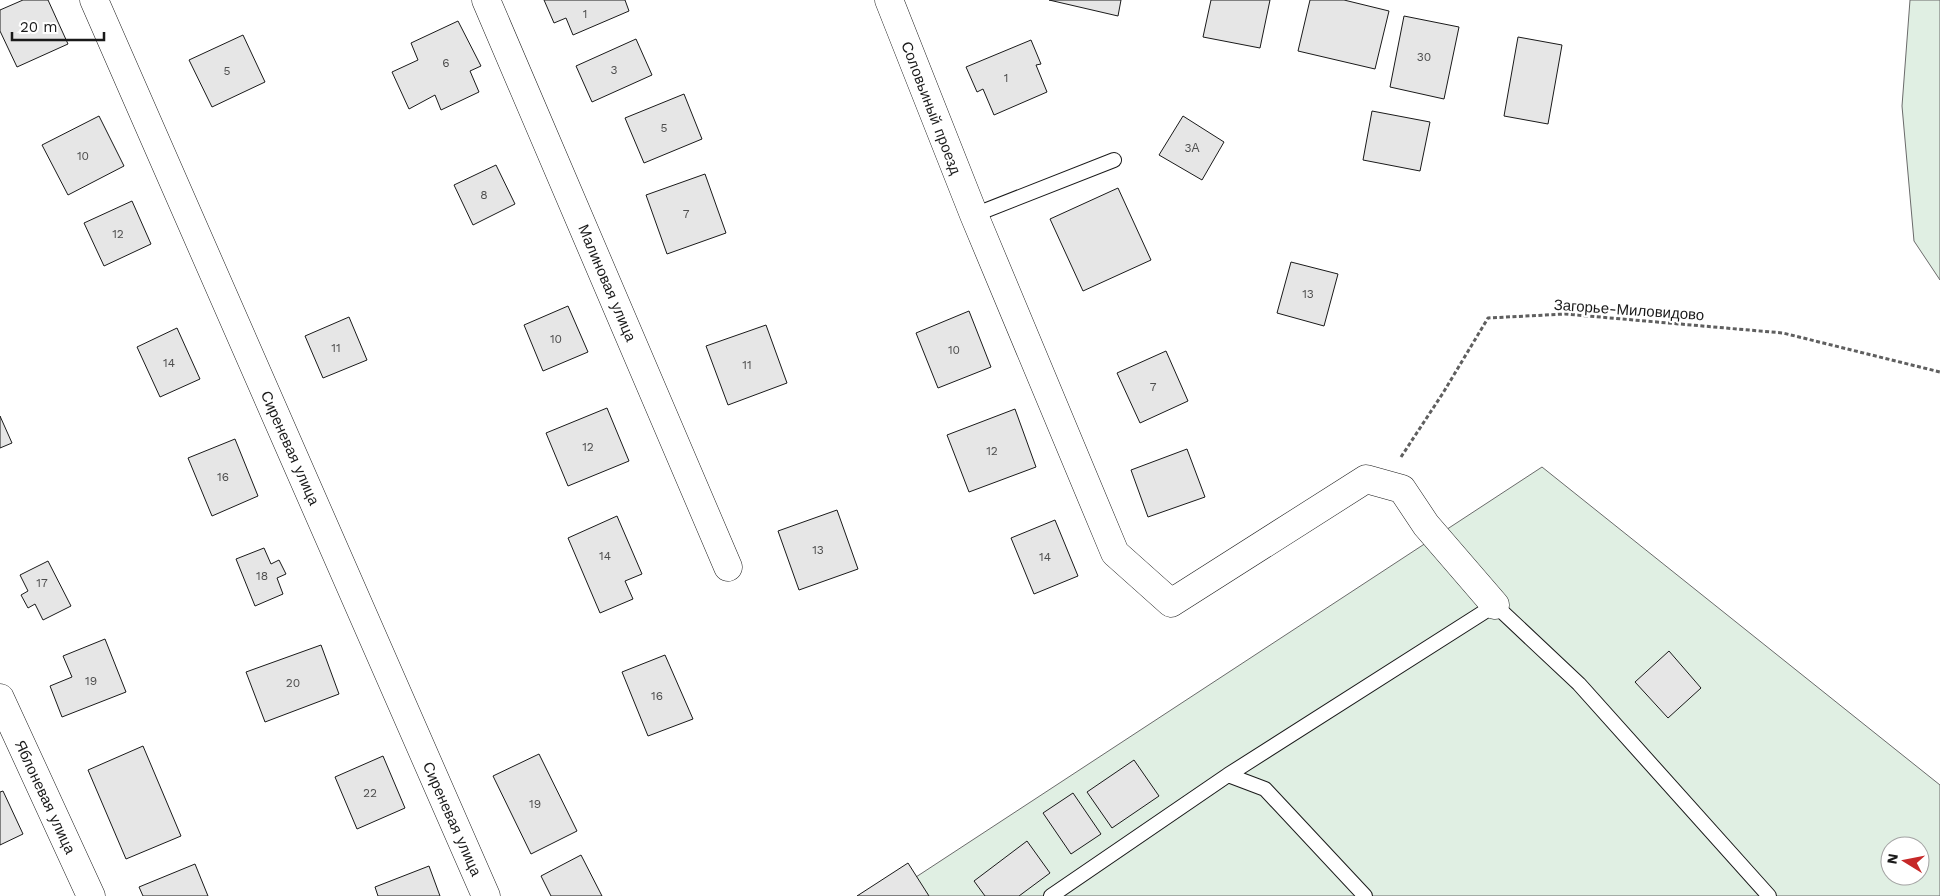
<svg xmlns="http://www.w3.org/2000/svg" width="1940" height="896" font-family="'Work Sans',sans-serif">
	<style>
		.green { fill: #e0efe3; stroke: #6a6a6a; fill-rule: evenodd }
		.building { fill: #e6e6e6; stroke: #1a1a1a }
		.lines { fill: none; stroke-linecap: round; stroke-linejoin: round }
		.service-casing { stroke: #1a1a1a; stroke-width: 16 }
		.minor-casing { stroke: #1a1a1a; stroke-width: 29 }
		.path { stroke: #5f5f5f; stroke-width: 3; stroke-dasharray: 4 2.5; stroke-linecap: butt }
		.service { stroke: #fff; stroke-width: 14 }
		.minor { stroke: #fff; stroke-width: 28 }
		.labels { text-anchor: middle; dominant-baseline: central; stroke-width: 4; stroke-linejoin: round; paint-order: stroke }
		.number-label { font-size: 12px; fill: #4d4d4d }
		.street-label { font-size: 15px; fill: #1a1a1a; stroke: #fff }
	</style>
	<rect width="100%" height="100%" fill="#fff"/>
	<!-- green -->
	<path class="green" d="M 1910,0 L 1940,0 L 1940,280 L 1914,241 L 1902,106 Z
		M 1542,467 L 1940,785 L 1940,896 L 887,896 ZM 1890,846 L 1920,846 L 1920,876 L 1890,876 Z"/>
	<!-- building -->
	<path class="building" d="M 23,0 L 48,0 L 68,44 L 17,67 L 0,31 L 0,10 Z
		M 544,0 L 625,0 L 629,11 L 573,35 L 566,18 L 554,23 Z
		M 1049,0 L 1121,0 L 1118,16 Z
		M 1211,0 L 1270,0 L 1260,48 L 1203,37 Z
		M 1310,0 L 1344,0 L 1389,11 L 1375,69 L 1298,51 Z
		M 1404,16 L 1459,27 L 1444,99 L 1390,87 Z
		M 458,21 L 481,66 L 470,71 L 479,92 L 441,110 L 435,95 L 409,109 L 392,72 L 418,60 L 411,43 Z
		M 243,35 L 265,82 L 212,107 L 189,60 Z
		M 1518,37 L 1562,45 L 1548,124 L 1504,116 Z
		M 636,39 L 652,75 L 592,102 L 576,66 Z
		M 1031,40 L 1041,64 L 1036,65 L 1047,92 L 994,115 L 983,89 L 977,92 L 966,67 Z
		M 684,94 L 702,139 L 644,163 L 625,118 Z
		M 1372,111 L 1430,122 L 1420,171 L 1363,160 Z
		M 99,116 L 124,166 L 68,195 L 42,145 Z
		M 1183,116 L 1224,142 L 1202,180 L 1159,155 Z
		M 496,165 L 515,204 L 473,225 L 454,185 Z
		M 705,174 L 726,233 L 667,254 L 646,195 Z
		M 1118,188 L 1151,260 L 1083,291 L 1050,219 Z
		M 132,201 L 151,244 L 104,266 L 84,223 Z
		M 1291,262 L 1338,274 L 1324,326 L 1277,313 Z
		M 568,306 L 588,352 L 543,371 L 524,325 Z
		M 969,311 L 991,367 L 938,388 L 916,333 Z
		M 349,317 L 367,360 L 323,378 L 305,336 Z
		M 766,325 L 787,383 L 728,405 L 706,346 Z
		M 177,328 L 200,379 L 160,397 L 137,347 Z
		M 1166,351 L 1188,401 L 1140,423 L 1117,373 Z
		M 607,408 L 629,461 L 568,486 L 546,433 Z
		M 1015,409 L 1036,467 L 969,492 L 947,435 Z
		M 0,416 L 12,443 L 0,448 Z
		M 235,439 L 258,496 L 212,516 L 188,458 Z
		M 1187,449 L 1205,497 L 1148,517 L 1131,470 Z
		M 837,510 L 858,569 L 799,590 L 778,531 Z
		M 617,516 L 642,574 L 625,581 L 633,599 L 600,613 L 568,538 Z
		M 1055,520 L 1078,576 L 1034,594 L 1011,538 Z
		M 264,548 L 271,564 L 279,560 L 286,574 L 277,578 L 283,594 L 255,606 L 236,559 Z
		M 48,561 L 71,606 L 43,620 L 35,604 L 28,608 L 21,595 L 28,591 L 20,575 Z
		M 105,639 L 126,692 L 62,717 L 50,686 L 72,677 L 63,656 Z
		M 321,645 L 339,694 L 265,722 L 246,672 Z
		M 1669,651 L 1701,688 L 1668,718 L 1635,682 Z
		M 665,655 L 693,719 L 648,736 L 622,672 Z
		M 143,746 L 181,836 L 126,859 L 88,770 Z
		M 539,754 L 577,831 L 531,854 L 493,776 Z
		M 383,756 L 405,808 L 357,829 L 335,777 Z
		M 1134,760 L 1159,796 L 1112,828 L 1087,792 Z
		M 3,791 L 23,834 L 0,845 L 0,792 Z
		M 1073,793 L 1101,834 L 1071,854 L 1043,813 Z
		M 1027,841 L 1050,873 L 1019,896 L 985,896 L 974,881 Z
		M 581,855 L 602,896 L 551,896 L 541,876 Z
		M 908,863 L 929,896 L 857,896 Z
		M 195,864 L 208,896 L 143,896 L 139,887 Z
		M 429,866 L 440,896 L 378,896 L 375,887 Z"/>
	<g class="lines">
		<defs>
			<path id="service" d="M 974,215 L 1114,160
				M 1228,775 L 1265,789 L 1365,896
				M 1051,896 L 1228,775 L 1495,605 L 1579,684 L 1769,896"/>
			<path id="minor" d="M 94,0 L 486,896
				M 486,0 L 728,567
				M 889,0 L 974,215 L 1115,553 L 1171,603 L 1366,479 L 1402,489 L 1426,525 L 1495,605
				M 0,698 L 91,896"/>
		</defs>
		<!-- service casing -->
		<use href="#service" class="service-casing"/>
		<!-- minor casing -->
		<use href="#minor" class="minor-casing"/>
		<!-- path -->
		<path class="path" d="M 1401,457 L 1443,393 L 1488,318 L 1565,314 L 1783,333 L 1940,372"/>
		<!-- service -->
		<use href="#service" class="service"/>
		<!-- minor -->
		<use href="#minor" class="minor"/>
	</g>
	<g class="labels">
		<!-- number labels -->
		<g class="number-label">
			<text x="585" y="14">1</text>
			<text x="1424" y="57">30</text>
			<text x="446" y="63">6</text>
			<text x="614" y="70">3</text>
			<text x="227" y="71">5</text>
			<text x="1006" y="78">1</text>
			<text x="664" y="128">5</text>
			<text x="1192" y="148">3А</text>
			<text x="83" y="156">10</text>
			<text x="484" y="195">8</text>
			<text x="686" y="214">7</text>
			<text x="118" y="234">12</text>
			<text x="1308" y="294">13</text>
			<text x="556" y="339">10</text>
			<text x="336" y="348">11</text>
			<text x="954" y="350">10</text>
			<text x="169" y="363">14</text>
			<text x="747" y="365">11</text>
			<text x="1153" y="387">7</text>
			<text x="588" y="447">12</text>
			<text x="992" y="451">12</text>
			<text x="223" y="477">16</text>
			<text x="818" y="550">13</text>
			<text x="605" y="556">14</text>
			<text x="1045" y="557">14</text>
			<text x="262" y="576">18</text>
			<text x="42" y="583">17</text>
			<text x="91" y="681">19</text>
			<text x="293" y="683">20</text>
			<text x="657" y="696">16</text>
			<text x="370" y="793">22</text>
			<text x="535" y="804">19</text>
		</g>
		<!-- street labels -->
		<g class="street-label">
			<text transform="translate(931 108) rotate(69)">Соловьиный проезд</text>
			<text transform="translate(607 283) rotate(67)">Малиновая улица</text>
			<text transform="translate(1629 310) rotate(4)">Загорье-Миловидово</text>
			<text transform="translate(290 448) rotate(66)">Сиреневая улица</text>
			<text transform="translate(45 797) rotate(65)">Яблоневая улица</text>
			<text transform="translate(452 819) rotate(66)">Сиреневая улица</text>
		</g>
	</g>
	<!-- north arrow -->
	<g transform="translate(1905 861) rotate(280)"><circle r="24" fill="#ffffff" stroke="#a3a3a3"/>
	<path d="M0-4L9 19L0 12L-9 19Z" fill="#c62828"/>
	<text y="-8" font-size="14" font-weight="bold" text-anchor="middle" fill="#1a1a1a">N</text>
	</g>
	<!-- scale -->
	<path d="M12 32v8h92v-8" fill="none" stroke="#1a1a1a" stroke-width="2.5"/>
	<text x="20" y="32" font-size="15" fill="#1a1a1a" stroke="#ffffff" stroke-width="4" paint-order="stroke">20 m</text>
</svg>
